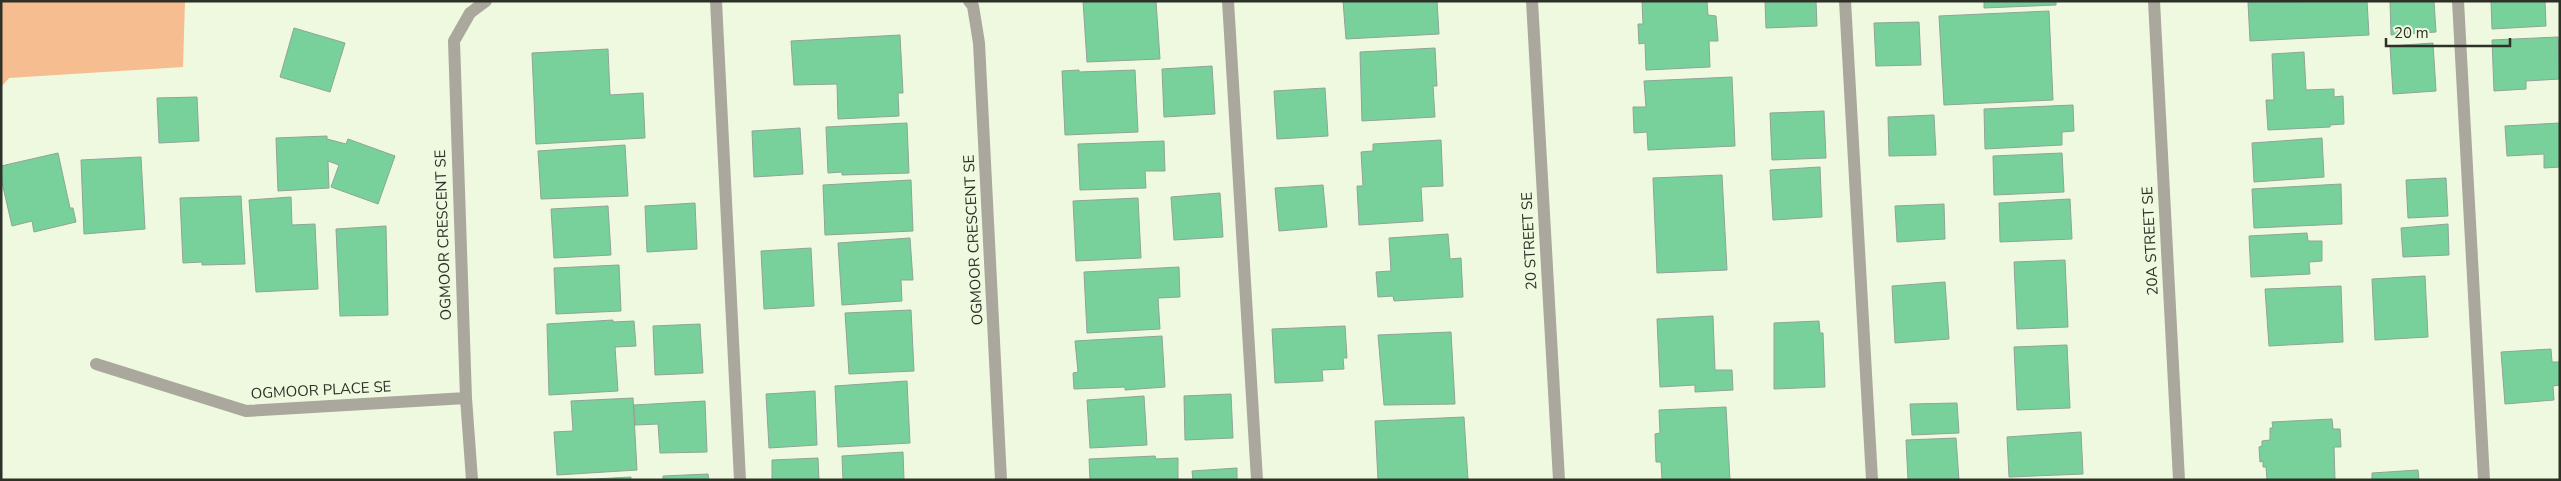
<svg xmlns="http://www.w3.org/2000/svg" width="2561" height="481" font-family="'Nunito Sans',sans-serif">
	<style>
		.green { fill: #f6bd90 }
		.building { fill: #78d19b; stroke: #8ea596 }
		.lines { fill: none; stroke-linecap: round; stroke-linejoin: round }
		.minor { stroke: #aaa79c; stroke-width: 12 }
		.labels { text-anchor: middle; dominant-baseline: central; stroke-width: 4; stroke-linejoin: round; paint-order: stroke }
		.street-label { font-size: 15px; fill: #2d3127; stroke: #eff9e0 }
	</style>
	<rect width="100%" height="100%" fill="#eff9e0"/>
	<!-- green -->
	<path class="green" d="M 1,1 L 185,1 L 183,67 L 9,78 L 1,87 Z"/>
	<!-- building -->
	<path class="building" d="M 1083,1 L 1156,1 L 1160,59 L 1087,62 Z
		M 1343,1 L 1437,1 L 1439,34 L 1346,39 Z
		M 1642,1 L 1707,1 L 1708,15 L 1716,16 L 1718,41 L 1709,41 L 1710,67 L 1646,70 L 1645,43 L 1639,44 L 1638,24 L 1643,24 Z
		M 1765,1 L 1816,1 L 1817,26 L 1766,28 Z
		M 1984,1 L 2056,1 L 2056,5 L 1984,8 Z
		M 2367,1 L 2369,35 L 2250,41 L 2248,2 Z
		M 2390,1 L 2434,1 L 2436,32 L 2391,35 Z
		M 2491,1 L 2545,1 L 2546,26 L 2492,29 Z
		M 2049,11 L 2053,100 L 1944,105 L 1939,16 Z
		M 1919,22 L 1921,65 L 1876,66 L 1874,23 Z
		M 294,28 L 345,43 L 330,92 L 280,77 Z
		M 900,35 L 903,93 L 898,93 L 899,116 L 838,119 L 837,84 L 794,85 L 791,41 Z
		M 2558,37 L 2560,79 L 2526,81 L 2526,89 L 2494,91 L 2492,40 Z
		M 2433,43 L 2436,91 L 2393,94 L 2390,46 Z
		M 1435,48 L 1437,86 L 1433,86 L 1435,117 L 1362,121 L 1360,52 Z
		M 608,49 L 610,95 L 643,93 L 645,138 L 536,144 L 532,53 Z
		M 2304,52 L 2306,90 L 2334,89 L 2334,97 L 2343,96 L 2344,124 L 2330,125 L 2330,127 L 2268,130 L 2266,100 L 2274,100 L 2272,54 Z
		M 1212,66 L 1215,114 L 1164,117 L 1162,69 Z
		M 1079,70 L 1079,72 L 1135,70 L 1138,132 L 1065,135 L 1062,71 Z
		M 1732,77 L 1735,146 L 1648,150 L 1647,132 L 1634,133 L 1633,107 L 1646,107 L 1644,81 Z
		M 1325,88 L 1328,136 L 1277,139 L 1274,91 Z
		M 197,97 L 199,141 L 159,143 L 157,98 Z
		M 2073,105 L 2074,131 L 2062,132 L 2062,145 L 1985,149 L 1984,109 Z
		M 1824,111 L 1826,158 L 1772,160 L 1770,113 Z
		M 1934,115 L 1936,155 L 1889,156 L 1888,117 Z
		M 907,123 L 909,173 L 842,175 L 842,172 L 828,173 L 826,127 Z
		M 2560,123 L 2560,167 L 2544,168 L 2544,154 L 2507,156 L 2505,126 Z
		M 800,128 L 803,174 L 754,177 L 752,131 Z
		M 327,136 L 327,139 L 346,144 L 348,139 L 395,156 L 378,204 L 331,187 L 339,165 L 328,161 L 329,188 L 278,191 L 276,138 Z
		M 2322,138 L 2324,177 L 2254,182 L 2252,143 Z
		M 1441,140 L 1443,186 L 1421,187 L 1423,221 L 1359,225 L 1357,186 L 1363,186 L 1361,152 L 1373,151 L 1373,144 Z
		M 1164,141 L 1165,171 L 1145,171 L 1146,188 L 1080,190 L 1078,144 Z
		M 625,145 L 628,196 L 541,199 L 538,151 Z
		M 58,153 L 70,208 L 73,208 L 76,222 L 34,232 L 32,221 L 12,226 L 1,178 L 1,166 Z
		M 2062,153 L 2064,192 L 1994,195 L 1993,156 Z
		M 141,157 L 145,229 L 84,234 L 81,160 Z
		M 1820,167 L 1822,217 L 1773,220 L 1770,170 Z
		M 1722,175 L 1727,270 L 1657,273 L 1653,178 Z
		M 2446,178 L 2448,216 L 2408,218 L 2406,180 Z
		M 911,180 L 913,231 L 825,235 L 823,185 Z
		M 2341,184 L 2342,224 L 2254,228 L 2252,189 Z
		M 1323,185 L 1327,227 L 1279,231 L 1275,188 Z
		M 1220,193 L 1223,237 L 1174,240 L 1171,197 Z
		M 241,196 L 245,264 L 202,265 L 202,262 L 183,263 L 180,198 Z
		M 291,197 L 292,225 L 315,224 L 318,289 L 256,292 L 249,200 Z
		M 1138,198 L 1141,258 L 1076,261 L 1073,201 Z
		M 2070,199 L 2072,239 L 2000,242 L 1999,203 Z
		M 695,203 L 697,249 L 647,252 L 645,206 Z
		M 1944,204 L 1945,239 L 1897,242 L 1895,206 Z
		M 608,206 L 611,255 L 554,258 L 551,209 Z
		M 2448,224 L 2449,255 L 2403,257 L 2401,228 Z
		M 386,226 L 388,315 L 340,316 L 336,229 Z
		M 2307,233 L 2308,241 L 2322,241 L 2322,261 L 2309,262 L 2310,274 L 2251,277 L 2249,236 Z
		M 1448,234 L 1450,259 L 1461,258 L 1463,297 L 1394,301 L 1393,296 L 1378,297 L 1376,272 L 1391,271 L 1389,238 Z
		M 910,238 L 913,280 L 901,280 L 902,301 L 842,305 L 838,243 Z
		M 811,248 L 814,306 L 764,309 L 761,251 Z
		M 2065,260 L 2068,327 L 2017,329 L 2014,262 Z
		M 619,265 L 621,311 L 556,314 L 554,268 Z
		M 1179,267 L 1180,297 L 1158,298 L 1160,329 L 1087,333 L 1084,272 Z
		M 2425,276 L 2428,337 L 2375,340 L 2372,279 Z
		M 1945,282 L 1949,339 L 1895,343 L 1892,286 Z
		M 2341,286 L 2343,342 L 2269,346 L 2265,289 Z
		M 911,310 L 914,371 L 849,374 L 845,313 Z
		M 1713,316 L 1715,370 L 1732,370 L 1733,390 L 1695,392 L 1695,385 L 1660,387 L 1657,319 Z
		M 613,320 L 613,322 L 634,321 L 636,346 L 615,347 L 618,391 L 549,395 L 547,324 Z
		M 1819,321 L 1820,333 L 1823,333 L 1825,387 L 1774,389 L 1774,323 Z
		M 700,324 L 703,373 L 655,375 L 653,326 Z
		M 1345,326 L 1347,358 L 1343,358 L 1344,369 L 1322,370 L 1323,381 L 1275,383 L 1272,329 Z
		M 1451,332 L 1455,404 L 1384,405 L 1378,335 Z
		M 1162,336 L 1165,387 L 1125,390 L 1125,387 L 1074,389 L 1073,373 L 1078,372 L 1075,341 Z
		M 2067,345 L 2070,408 L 2017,410 L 2014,347 Z
		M 2551,349 L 2552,362 L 2560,362 L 2560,385 L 2553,386 L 2554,400 L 2505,404 L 2501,352 Z
		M 907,381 L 910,443 L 838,447 L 835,386 Z
		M 815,391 L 817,445 L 769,448 L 766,394 Z
		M 1231,394 L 1233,438 L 1185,440 L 1184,396 Z
		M 1144,396 L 1147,445 L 1090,448 L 1087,400 Z
		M 633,398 L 637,470 L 557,475 L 554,432 L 573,431 L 571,401 Z
		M 705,401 L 707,452 L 660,453 L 658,424 L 635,425 L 634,405 Z
		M 1957,403 L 1959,433 L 1912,435 L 1910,404 Z
		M 1726,407 L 1730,480 L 1662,480 L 1661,462 L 1656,462 L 1655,434 L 1660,433 L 1659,410 Z
		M 1464,417 L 1468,480 L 1378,480 L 1375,421 Z
		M 2332,419 L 2333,429 L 2340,429 L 2341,447 L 2334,447 L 2335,480 L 2267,480 L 2266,467 L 2263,467 L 2263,461 L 2260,462 L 2259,447 L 2262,446 L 2262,441 L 2270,440 L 2270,428 L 2273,428 L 2272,422 Z
		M 2081,432 L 2083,474 L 2009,477 L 2007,437 Z
		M 1956,438 L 1959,480 L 1908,480 L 1906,440 Z
		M 903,452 L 904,480 L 843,480 L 842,456 Z
		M 1155,456 L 1156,459 L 1178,458 L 1178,480 L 1090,480 L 1089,459 Z
		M 818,458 L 819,480 L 772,480 L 772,460 Z
		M 1237,468 L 1237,480 L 1193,480 L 1192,471 Z
		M 2418,470 L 2419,480 L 2372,480 L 2372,473 Z
		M 708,474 L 709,480 L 663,480 L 663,476 Z
		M 631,477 L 631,480 L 576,480 Z"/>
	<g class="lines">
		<!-- minor -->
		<path class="minor" d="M 716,1 L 740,480
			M 969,1 L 973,6 L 979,43 L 1001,480
			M 1228,1 L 1257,480
			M 1532,1 L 1559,480
			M 1845,1 L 1872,480
			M 2154,1 L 2179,480
			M 2458,1 L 2484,480
			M 96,364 L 246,411 L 466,398
			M 472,480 L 466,398 L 454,41 L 470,13 L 486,1"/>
	</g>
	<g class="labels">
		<!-- street labels -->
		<g class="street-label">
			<text transform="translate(443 235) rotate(-92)">OGMOOR CRESCENT SE</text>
			<text transform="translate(973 240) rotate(-93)">OGMOOR CRESCENT SE</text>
			<text transform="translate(1529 241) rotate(-93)">20 STREET SE</text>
			<text transform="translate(2150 241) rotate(-93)">20A STREET SE</text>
			<text transform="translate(321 390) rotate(-3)">OGMOOR PLACE SE</text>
		</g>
	</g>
	<!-- border -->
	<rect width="2561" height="481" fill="none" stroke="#2d3127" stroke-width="5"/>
	<!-- scale -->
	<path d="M2386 38v8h124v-8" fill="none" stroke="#2d3127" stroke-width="2.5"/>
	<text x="2394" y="38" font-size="15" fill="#2d3127" stroke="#eff9e0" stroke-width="4" paint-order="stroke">20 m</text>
</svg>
